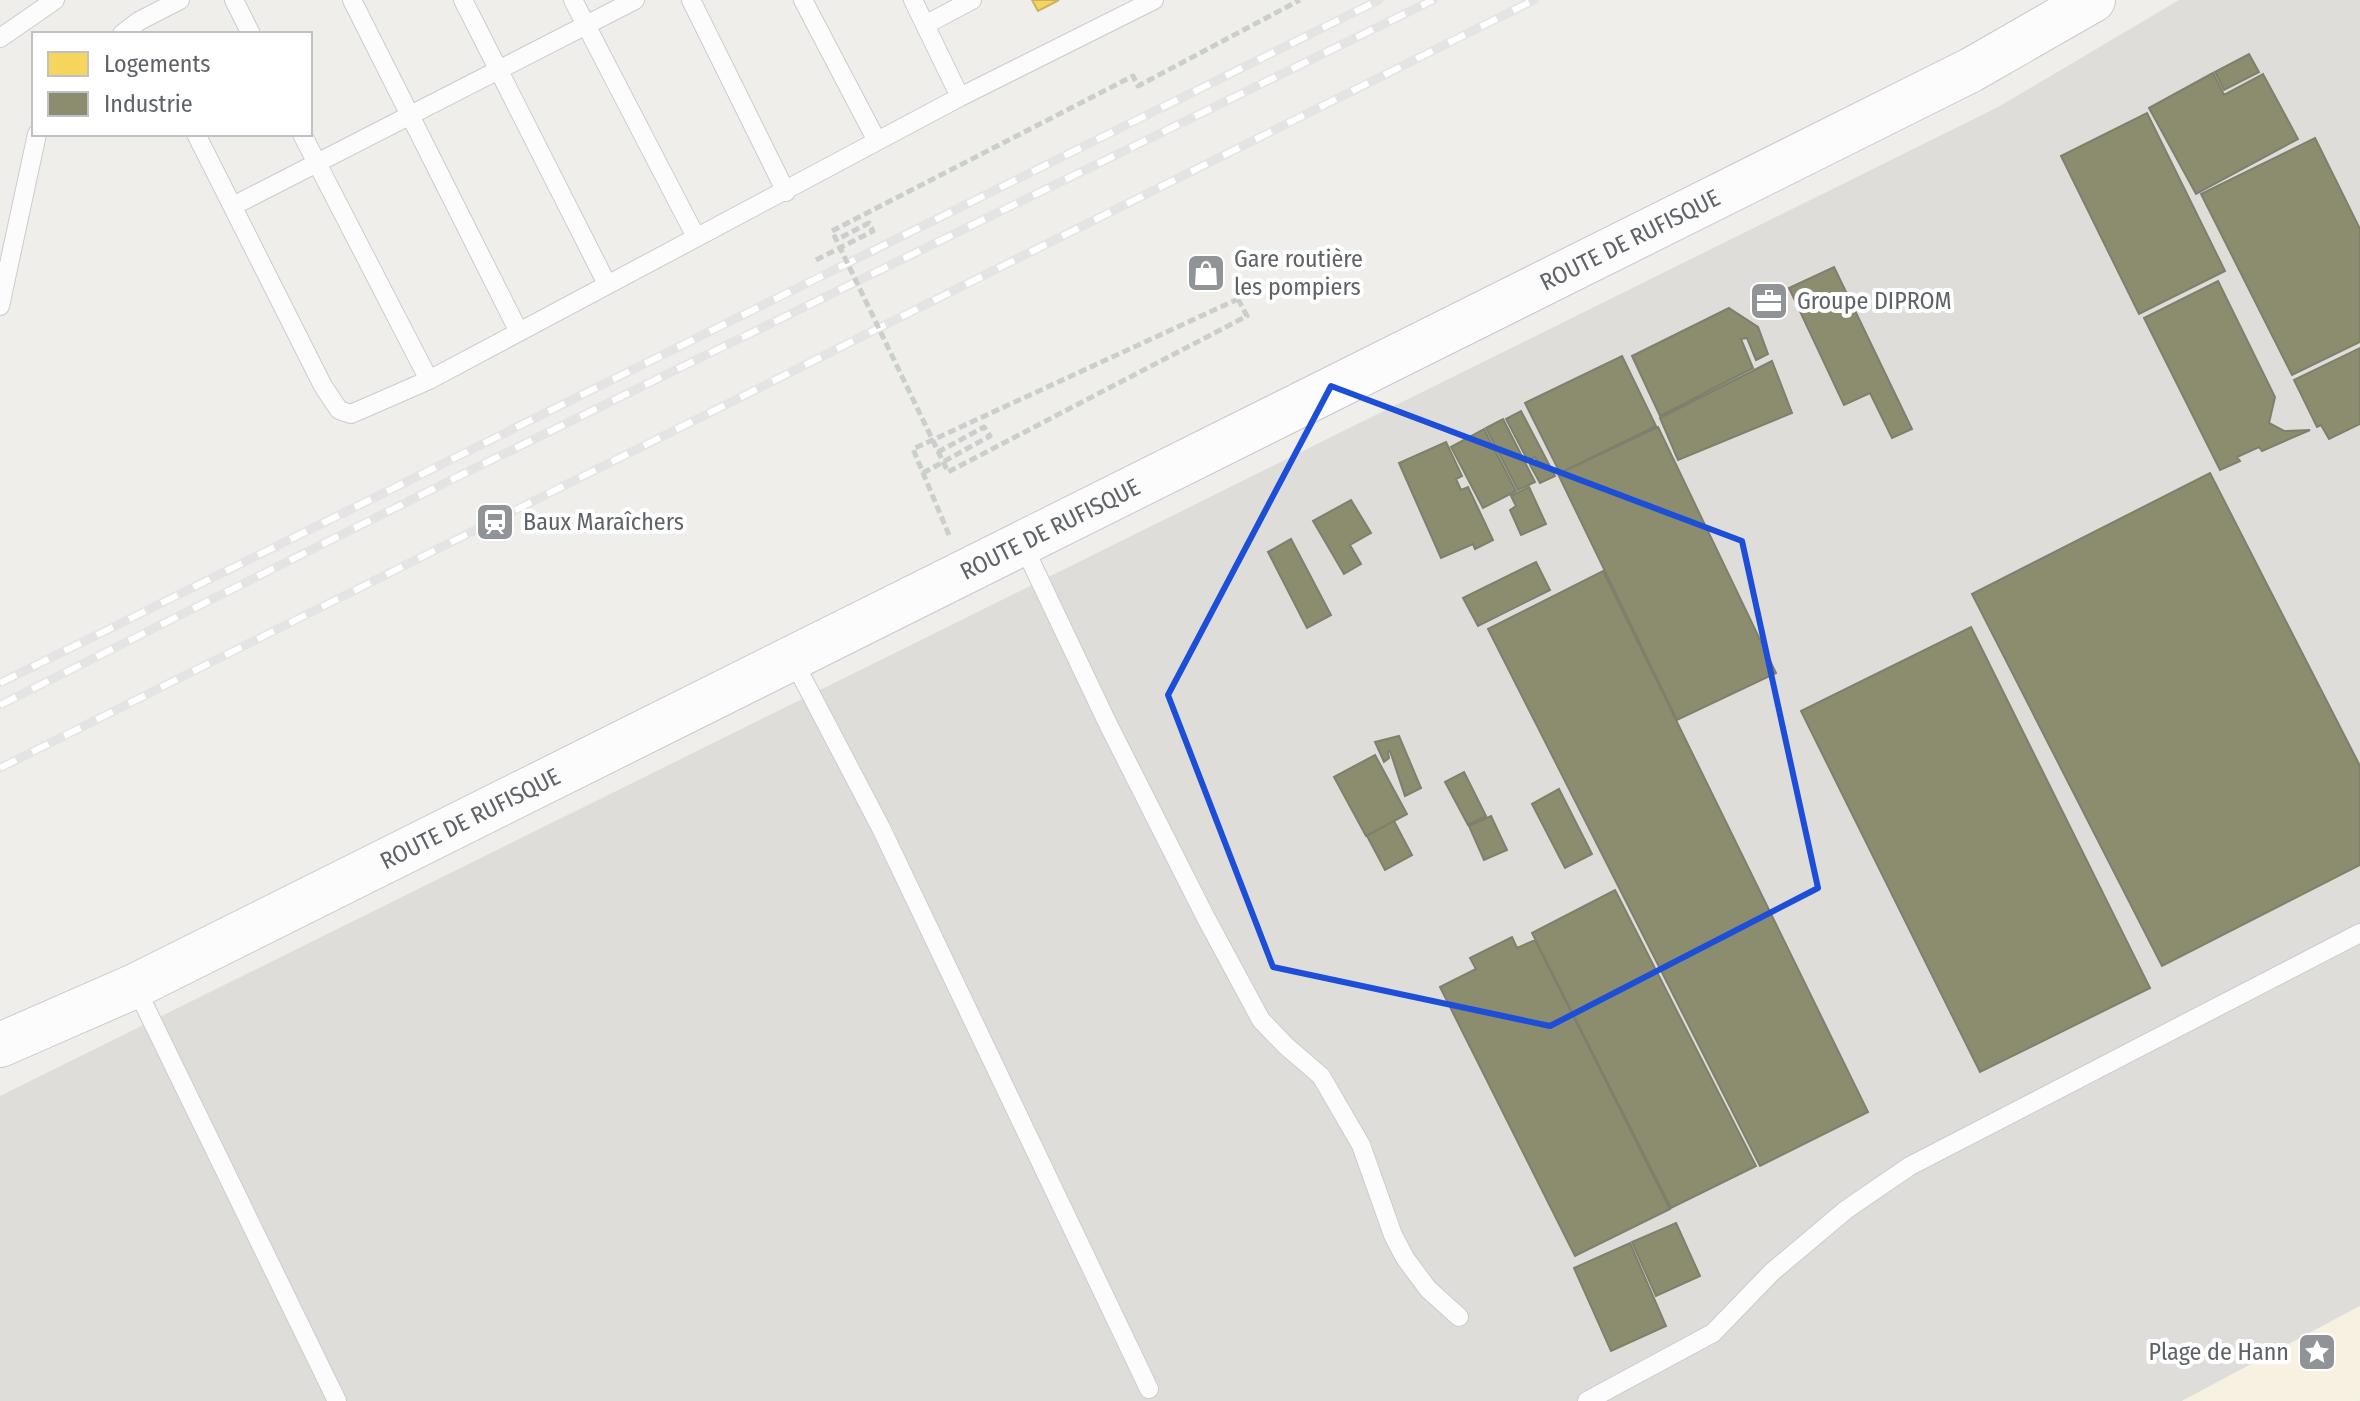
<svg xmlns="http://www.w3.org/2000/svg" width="2360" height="1401" font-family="'Fira Sans Condensed',sans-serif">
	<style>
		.industrial { fill: #dfddda }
		.sand { fill: #f6f1e1 }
		.homes { fill: #f6d55c; stroke: #c9b360; stroke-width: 2 }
		.industry { fill: #8c8c6e; stroke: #7e806c; stroke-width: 2 }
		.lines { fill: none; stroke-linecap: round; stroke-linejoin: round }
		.lane-casing { stroke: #cbcccc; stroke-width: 20 }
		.secondary-casing { stroke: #cacacb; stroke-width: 46 }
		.path { stroke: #cacfcc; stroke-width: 5; stroke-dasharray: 8 4; stroke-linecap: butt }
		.lane { stroke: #fdfcfc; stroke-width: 18 }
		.secondary { stroke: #fdfcfc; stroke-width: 44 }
		.rail-casing { stroke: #e4e4e4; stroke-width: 9 }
		.rail { stroke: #fff; stroke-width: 6; stroke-dasharray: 18; stroke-linecap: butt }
		.path-bridge { stroke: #cacfcc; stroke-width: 5; stroke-dasharray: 8 4; stroke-linecap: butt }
		.marked { fill: none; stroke: #1d4ed8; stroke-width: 6; stroke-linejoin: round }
		.labels { text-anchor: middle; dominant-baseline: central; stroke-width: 8; stroke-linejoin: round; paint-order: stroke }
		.street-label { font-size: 24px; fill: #5f6368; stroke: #fff }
		.poi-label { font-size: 24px; fill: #5f6368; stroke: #fff; text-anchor: start }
	</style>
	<rect width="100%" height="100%" fill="#efeeea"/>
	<!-- industrial -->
	<path class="industrial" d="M 2179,0 L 2360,0 L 2360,1306 L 2182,1401 L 0,1401 L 0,1096 L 1998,107 Z"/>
	<!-- sand -->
	<path class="sand" d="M 2360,1306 L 2360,1399 L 2355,1401 L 2182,1401 Z"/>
	<!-- homes -->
	<path class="homes" d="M 1032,0 L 1059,0 L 1038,11 Z"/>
	<!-- industry -->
	<path class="industry" d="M 2249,54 L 2259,72 L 2224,90 L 2215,72 Z
		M 2213,73 L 2224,95 L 2263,74 L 2298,139 L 2196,194 L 2149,108 Z
		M 2147,113 L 2225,271 L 2139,314 L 2061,156 Z
		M 2315,138 L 2360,229 L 2360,342 L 2292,375 L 2201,194 Z
		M 1834,267 L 1912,429 L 1892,438 L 1870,393 L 1844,405 L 1789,288 Z
		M 2218,281 L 2275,397 L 2269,423 L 2284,431 L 2310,430 L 2262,451 L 2259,447 L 2237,457 L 2240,461 L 2220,470 L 2144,318 Z
		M 1729,308 L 1758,327 L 1768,354 L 1756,360 L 1747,338 L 1741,339 L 1753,368 L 1660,416 L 1632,356 Z
		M 2360,348 L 2360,424 L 2329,439 L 2321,425 L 2317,427 L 2294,380 Z
		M 1622,356 L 1656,426 L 1560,473 L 1525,403 Z
		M 1772,361 L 1792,413 L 1678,460 L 1660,418 Z
		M 1521,411 L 1555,476 L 1540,483 L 1530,465 L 1537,461 L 1535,457 L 1528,461 L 1506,419 Z
		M 1503,419 L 1535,482 L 1518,490 L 1486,428 Z
		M 1658,427 L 1776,673 L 1677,720 L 1558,474 Z
		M 1484,429 L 1516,491 L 1483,508 L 1451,447 Z
		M 1446,442 L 1462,476 L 1456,479 L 1461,490 L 1468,487 L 1493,540 L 1475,549 L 1473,544 L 1441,558 L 1399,463 Z
		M 2210,473 L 2360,766 L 2360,865 L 2162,966 L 1972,594 Z
		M 1529,487 L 1546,524 L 1521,535 L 1510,510 L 1516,506 L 1511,496 Z
		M 1351,500 L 1371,533 L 1350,545 L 1361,564 L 1344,574 L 1313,521 Z
		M 1291,539 L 1331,615 L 1307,628 L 1268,552 Z
		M 1536,562 L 1550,590 L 1478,626 L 1463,598 Z
		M 1603,571 L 1868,1112 L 1760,1166 L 1488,629 Z
		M 1971,627 L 2150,988 L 1980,1072 L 1801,711 Z
		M 1399,736 L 1421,788 L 1405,796 L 1390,751 L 1388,752 L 1389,758 L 1384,762 L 1375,742 Z
		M 1375,755 L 1407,814 L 1366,836 L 1334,777 Z
		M 1464,772 L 1486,816 L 1468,825 L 1445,782 Z
		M 1559,789 L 1592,854 L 1565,868 L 1532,804 Z
		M 1491,816 L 1507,850 L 1484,860 L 1469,826 Z
		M 1394,821 L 1412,855 L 1385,870 L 1367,836 Z
		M 1615,890 L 1756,1166 L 1671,1208 L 1532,933 Z
		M 1512,937 L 1517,948 L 1535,940 L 1670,1209 L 1575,1256 L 1440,987 L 1476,969 L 1470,958 Z
		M 1676,1223 L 1700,1276 L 1656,1296 L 1632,1242 Z
		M 1630,1243 L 1666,1326 L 1611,1351 L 1574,1268 Z"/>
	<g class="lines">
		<defs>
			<path id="lane" d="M 234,0 L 251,34
				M 352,0 L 519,332
				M 463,0 L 607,284
				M 573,0 L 696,237
				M 691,0 L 786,192
				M 803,0 L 877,141
				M 913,0 L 960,97
				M 925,25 L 972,0
				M 122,34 L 139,21 L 180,0
				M 0,38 L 55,0
				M 196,134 L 323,386 L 339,410 L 351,414 L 429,380 L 960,97 L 1154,0
				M 302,134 L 429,380
				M 233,206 L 635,0
				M 0,306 L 37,134
				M 1023,545 L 1108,724 L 1206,918 L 1261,1020 L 1286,1046 L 1321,1076 L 1361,1145 L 1393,1235 L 1405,1258 L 1428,1289 L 1459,1317
				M 793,660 L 881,828 L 1149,1389
				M 135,986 L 337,1401
				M 1587,1401 L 1713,1333 L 1772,1272 L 1847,1209 L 1910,1166 L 2360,933"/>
			<g id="secondary">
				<path id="s1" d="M 0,1045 L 135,986 L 1971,70 L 2093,0"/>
			</g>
		</defs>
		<!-- lane casing -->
		<use href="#lane" class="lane-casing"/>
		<!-- secondary casing -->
		<use href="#secondary" class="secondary-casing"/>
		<!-- path -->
		<path class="path" d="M 816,260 L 873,231 L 869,223 L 836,240
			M 923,473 L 990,436 L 984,427 L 938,452
			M 949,535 L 913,449 L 1238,299"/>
		<!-- lane -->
		<use href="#lane" class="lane"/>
		<!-- secondary -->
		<use href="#secondary" class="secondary"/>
		<defs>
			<path id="rail" d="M 0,683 L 1379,0
				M 0,705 L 475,468 L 1433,0
				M 0,768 L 1534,0"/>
		</defs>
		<!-- rail casing -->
		<use href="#rail" class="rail-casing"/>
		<!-- rail -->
		<use href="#rail" class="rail"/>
		<!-- path-bridge -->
		<path class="path-bridge" d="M 1238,299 L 1247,316 L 948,472 L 832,231 L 1133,76 L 1138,86 L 1300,0"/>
	</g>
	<!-- marked area -->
	<path class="marked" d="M 1331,386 L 1742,541 L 1818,888 L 1550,1026 L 1273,967 L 1168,695 Z"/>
	<!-- icons -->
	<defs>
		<symbol id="shop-square" viewBox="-11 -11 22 22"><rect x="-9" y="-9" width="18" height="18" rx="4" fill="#919496" stroke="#fff"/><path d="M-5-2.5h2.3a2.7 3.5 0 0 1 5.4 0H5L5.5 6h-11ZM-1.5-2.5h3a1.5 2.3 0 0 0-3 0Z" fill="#fff"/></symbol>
		<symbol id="office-square" viewBox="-11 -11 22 22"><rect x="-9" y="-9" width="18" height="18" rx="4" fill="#919496" stroke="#fff"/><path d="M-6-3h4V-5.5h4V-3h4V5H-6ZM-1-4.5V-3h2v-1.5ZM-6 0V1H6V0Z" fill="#fff"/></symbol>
		<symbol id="station-square" viewBox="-11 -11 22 22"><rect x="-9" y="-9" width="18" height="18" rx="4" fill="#919496" stroke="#fff"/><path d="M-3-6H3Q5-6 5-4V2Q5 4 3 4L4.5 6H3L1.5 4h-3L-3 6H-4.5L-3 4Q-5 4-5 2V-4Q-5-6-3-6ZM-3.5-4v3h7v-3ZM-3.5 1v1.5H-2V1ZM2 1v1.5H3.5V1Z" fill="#fff"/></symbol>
		<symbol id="sight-square" viewBox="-11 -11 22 22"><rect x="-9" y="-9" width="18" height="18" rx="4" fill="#919496" stroke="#fff"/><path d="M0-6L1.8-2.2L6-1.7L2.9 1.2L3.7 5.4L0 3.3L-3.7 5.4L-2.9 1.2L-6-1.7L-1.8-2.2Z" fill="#fff"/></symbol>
	</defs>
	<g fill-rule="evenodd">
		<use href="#shop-square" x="1184" y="251" width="44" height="44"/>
		<use href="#office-square" x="1747" y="279" width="44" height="44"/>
		<use href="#station-square" x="473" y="500" width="44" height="44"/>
		<use href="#sight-square" x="2295" y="1330" width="44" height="44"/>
	</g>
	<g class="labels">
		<!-- street labels -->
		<g class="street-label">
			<text stroke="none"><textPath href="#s1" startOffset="1818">ROUTE DE RUFISQUE</textPath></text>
			<text stroke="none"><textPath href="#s1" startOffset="1170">ROUTE DE RUFISQUE</textPath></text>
			<text stroke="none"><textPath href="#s1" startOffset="522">ROUTE DE RUFISQUE</textPath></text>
		</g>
		<!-- poi labels -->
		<g class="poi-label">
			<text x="1234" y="259">Gare routière<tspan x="1234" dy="28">les pompiers</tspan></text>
			<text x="1797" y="301">Groupe DIPROM</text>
			<text x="523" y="522">Baux Maraîchers</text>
			<text x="2289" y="1352" text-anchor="end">Plage de Hann</text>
		</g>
	</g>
	<!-- legend -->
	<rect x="32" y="32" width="280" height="104" fill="#ffffff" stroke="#bfc1c3" stroke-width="2"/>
	<rect x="48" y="52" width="40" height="24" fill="#f6d55c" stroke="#bfc1c3" stroke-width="2"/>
	<text x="104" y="72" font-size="24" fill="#5f6368">Logements</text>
	<rect x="48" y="92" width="40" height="24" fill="#8c8c6e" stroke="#bfc1c3" stroke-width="2"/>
	<text x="104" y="112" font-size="24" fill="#5f6368">Industrie</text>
</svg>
